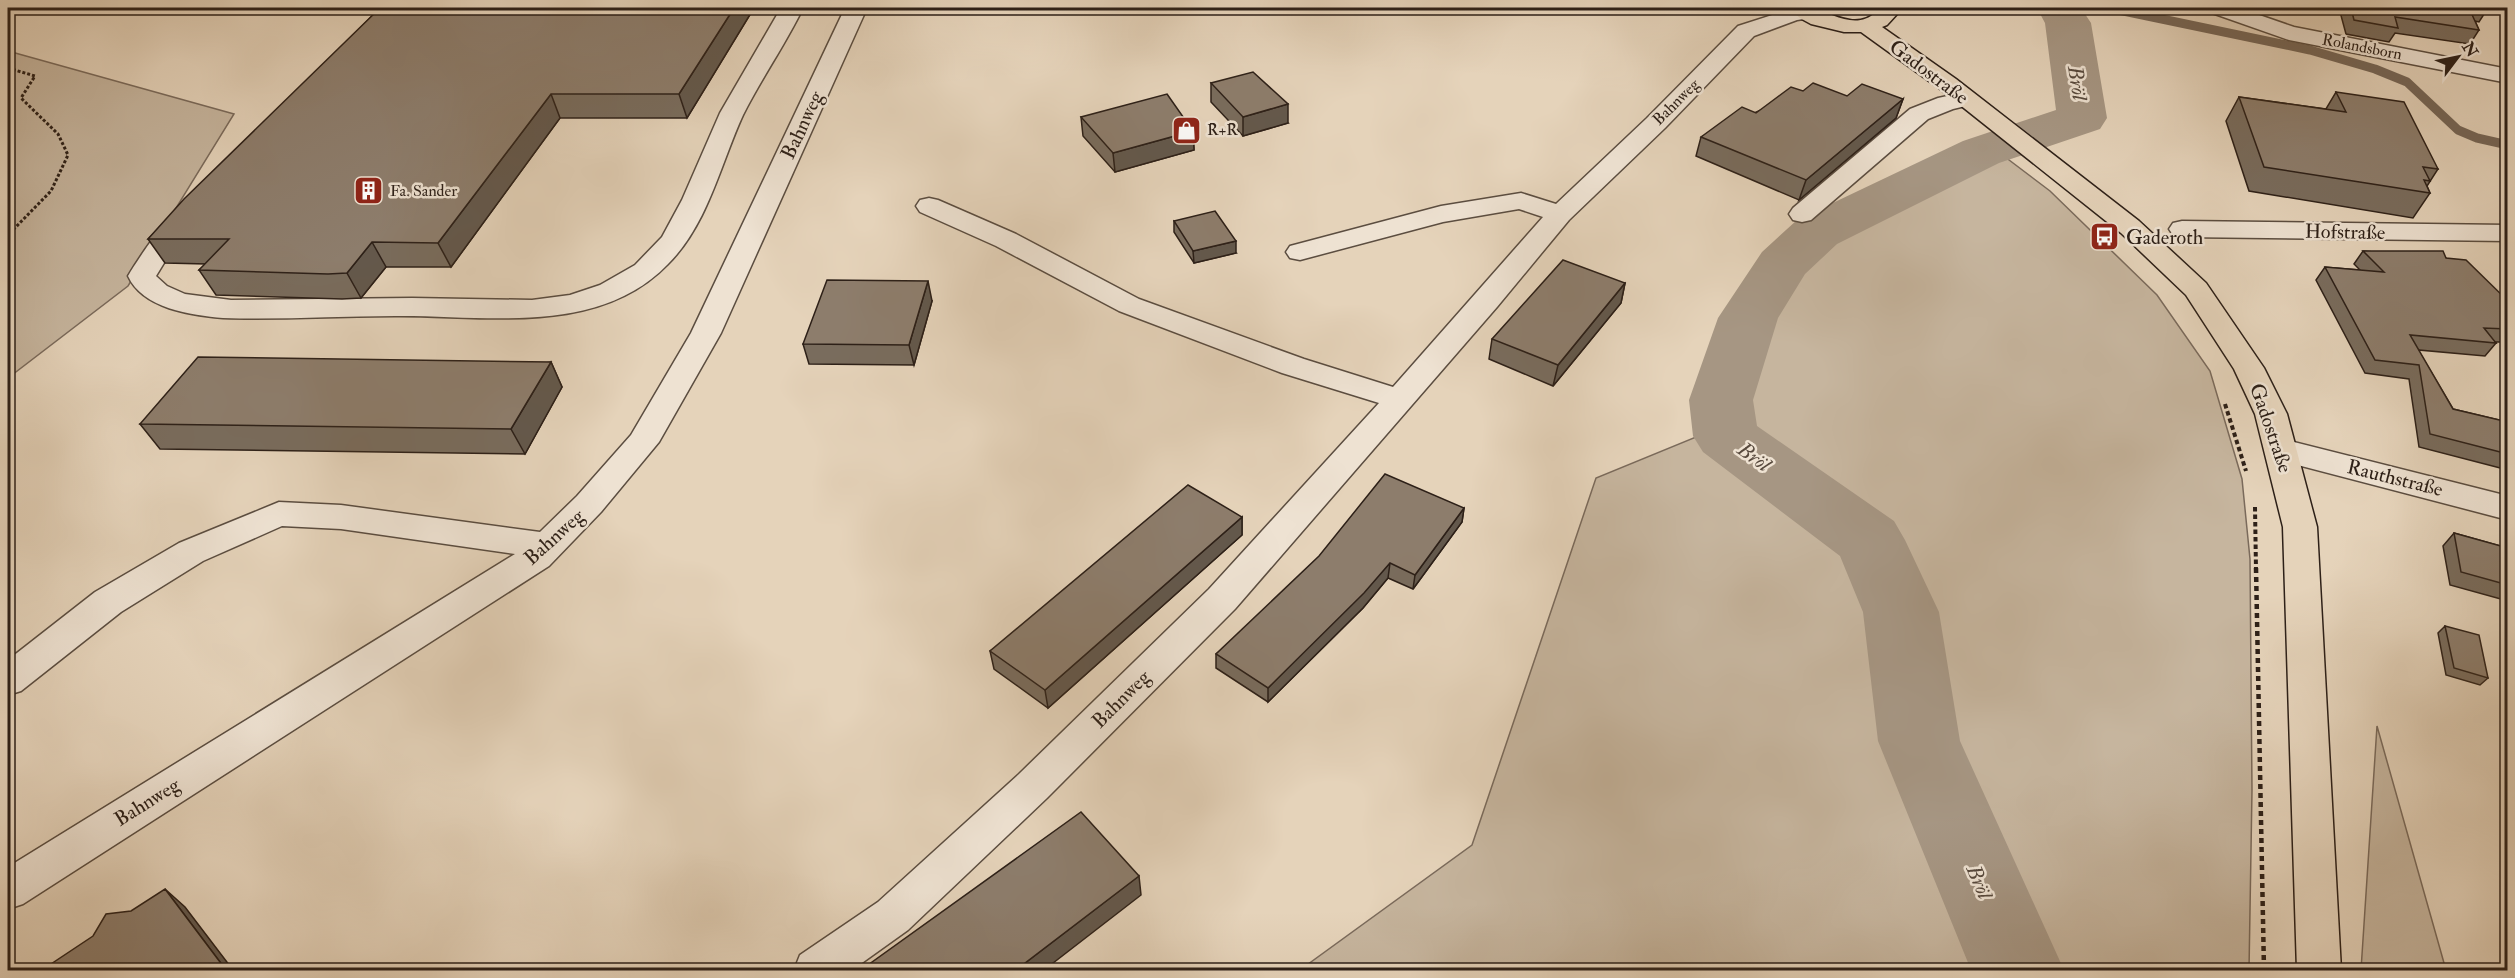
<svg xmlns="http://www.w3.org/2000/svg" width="2515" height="978" font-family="'IM FELL Double Pica',serif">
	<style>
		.green { fill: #c6b59e; stroke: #7a6a5b; stroke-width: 1.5 }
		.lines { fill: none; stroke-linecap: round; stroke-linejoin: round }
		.stream { stroke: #766758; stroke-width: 9 }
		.river { fill: #a69683; fill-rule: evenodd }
		.minor-casing { stroke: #5b4d40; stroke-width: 3 }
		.major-casing { stroke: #2d2018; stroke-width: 3 }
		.path-far2 { stroke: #2d2018; stroke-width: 3; stroke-dasharray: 3 2; stroke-linecap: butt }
		.path-far1 { stroke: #2d2018; stroke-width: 4; stroke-dasharray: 4.5 3; stroke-linecap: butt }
		.path { stroke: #2d2018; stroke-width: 4.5; stroke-dasharray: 5 4; stroke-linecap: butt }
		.minor { fill: #eee2d2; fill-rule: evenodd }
		.major { fill: #e5d3ba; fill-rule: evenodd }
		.wall { fill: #796c5d; stroke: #2d2018; stroke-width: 1.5 }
		.shaded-wall { fill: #63584c; stroke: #2d2018; stroke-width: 1.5 }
		.building { fill: #8d7d6c; stroke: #2d2018; stroke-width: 1.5 }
		.labels { text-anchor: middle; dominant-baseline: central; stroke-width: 5; stroke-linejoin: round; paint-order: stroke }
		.far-street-label { font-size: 16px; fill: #2d2018; stroke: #eee2d2 }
		.far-poi-label { font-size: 16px; fill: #2d2018; stroke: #eee2d2; text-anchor: start }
		.street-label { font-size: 20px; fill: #2d2018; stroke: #eee2d2 }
		.poi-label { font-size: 20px; fill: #2d2018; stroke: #eee2d2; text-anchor: start }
		.water-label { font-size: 21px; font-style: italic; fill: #57493d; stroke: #eee2d2 }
	</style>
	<rect width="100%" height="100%" fill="#e5d3ba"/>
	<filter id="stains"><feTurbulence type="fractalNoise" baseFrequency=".00333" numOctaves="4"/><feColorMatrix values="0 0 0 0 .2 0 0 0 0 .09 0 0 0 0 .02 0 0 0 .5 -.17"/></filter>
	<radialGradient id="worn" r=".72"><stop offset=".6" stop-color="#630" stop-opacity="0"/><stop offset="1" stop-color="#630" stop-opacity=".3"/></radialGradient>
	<!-- green -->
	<path class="green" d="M 8,51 L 234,114 L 128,286 L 8,378 Z
		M 1984,141 L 2050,191 L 2157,295 L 2210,371 L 2242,479 L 2250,559 L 2252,790 L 2249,970 L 1300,970 L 1472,845 L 1596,478 L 1706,433 L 1803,236 Z
		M 2377,726 L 2446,970 L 2361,970 Z"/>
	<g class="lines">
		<!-- stream -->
		<path class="stream" d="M 2109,8 L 2310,50 L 2375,69 L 2407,82 L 2458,130 L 2477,138 L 2508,145"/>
		<!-- river -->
		<path class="river" d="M 2037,8 L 2081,8 L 2091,23 L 2107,118 L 2100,129 L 1999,163 L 1837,244 L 1805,274 L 1778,318 L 1753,400 L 1757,426 L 1894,521 L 1905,540 L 1939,612 L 1960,741 L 2064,970 L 1971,970 L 1878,741 L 1863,612 L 1840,556 L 1703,452 L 1693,436 L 1689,400 L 1718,318 L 1762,252 L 1797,220 L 1963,141 L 2056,110 L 2045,23 Z"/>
		<defs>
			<path id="minor" d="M 781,8 L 803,8 C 785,45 761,79 743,115 C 720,165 708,224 668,264 C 598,337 486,315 395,316 C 338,316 280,320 223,318 C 191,315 143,309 128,276 C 137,261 163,221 178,212 C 184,209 190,211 196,212 L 200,218 L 167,258 L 156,276 L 167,286 L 185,294 L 231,300 L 412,298 L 532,300 L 570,295 L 600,285 L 635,265 L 662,237 L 682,200 L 720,113 Z
				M 845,8 L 867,8 L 721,333 L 659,442 L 601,512 L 549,566 L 23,904 L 8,909 L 8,867 L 515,554 L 341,529 L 282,526 L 203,561 L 121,612 L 21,691 L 8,695 L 8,660 L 95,592 L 179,543 L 279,502 L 341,505 L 540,532 L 577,496 L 631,435 L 691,333 Z
				M 1794,8 L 1812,8 L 1815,13 L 1812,18 L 1797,20 L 1754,36 L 1665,128 L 1569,220 L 1497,307 L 1235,609 L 1047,798 L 908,930 L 852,970 L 794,970 L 800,955 L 878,902 L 1019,774 L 1209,589 L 1379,403 L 1282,373 L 1119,311 L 996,246 L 920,212 L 916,206 L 920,200 L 929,198 L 938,200 L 1016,234 L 1139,299 L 1304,359 L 1393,387 L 1543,217 L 1519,209 L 1443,222 L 1300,260 L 1290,258 L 1286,252 L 1290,246 L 1441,206 L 1521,193 L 1556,204 L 1647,118 L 1738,26 Z
				M 2209,8 L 2239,8 L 2294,27 L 2508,69 L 2508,83 L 2289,40 L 2212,13 Z
				M 1966,92 L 1974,94 L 1978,99 L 1974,104 L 1953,109 L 1928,119 L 1811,220 L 1802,222 L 1793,220 L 1789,214 L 1793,208 L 1910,109 L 1938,98 Z
				M 2182,221 L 2508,225 L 2508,241 L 2182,237 L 2173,235 L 2169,229 L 2173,223 Z
				M 2282,439 L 2508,496 L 2508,520 L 2271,458 L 2266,450 L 2271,442 Z"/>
			<path id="major" d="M 1788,8 C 1795,7 1806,6 1812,8 C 1832,13 1856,31 1876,12 L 1876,8 L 1896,8 L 1898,13 L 1887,25 L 1882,27 L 1956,79 L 2139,221 L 2206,283 L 2264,368 L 2287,414 L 2317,527 L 2341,970 L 2297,970 L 2283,527 L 2255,414 L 2234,369 L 2186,295 L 2121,233 L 1940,89 L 1861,32 L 1844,32 L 1811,24 L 1800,18 Z"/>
		</defs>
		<!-- minor casing -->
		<use href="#minor" class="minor-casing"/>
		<!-- major casing -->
		<use href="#major" class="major-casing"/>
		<!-- path-far2 -->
		<path class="path-far2" d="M 8,68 L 35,76 L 21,98 L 58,134 L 68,155 L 51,191 L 8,235"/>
		<!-- path-far1 -->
		<path class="path-far1" d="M 2225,404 L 2246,471
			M 2255,507 L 2256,570"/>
		<!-- path -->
		<path class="path" d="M 2256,568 L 2264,970"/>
		<!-- minor -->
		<use href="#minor" class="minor"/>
		<!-- major -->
		<use href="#major" class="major"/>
	</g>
	<!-- wall -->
	<path class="wall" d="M 380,8 L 754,8 L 687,118 L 560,118 L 451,267 L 386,267 L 361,298 L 342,299 L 216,295 L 199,270 L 206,264 L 165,263 L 148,239 Z
		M 2339,8 L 2488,8 L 2479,22 L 2475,21 L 2479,30 L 2470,44 L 2395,33 L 2389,42 L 2346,34 Z
		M 1211,83 L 1288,123 L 1243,136 L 1211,102 Z
		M 1803,91 L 1847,96 L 1903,99 L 1896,118 L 1799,200 L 1696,156 L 1701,137 Z
		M 2336,92 L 2438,169 L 2427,186 L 2430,193 L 2413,218 L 2249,191 L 2226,121 L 2239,97 L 2326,109 Z
		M 1081,117 L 1193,131 L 1194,150 L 1115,172 L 1083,136 Z
		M 1174,221 L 1236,253 L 1194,263 L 1174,232 Z
		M 2363,251 L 2446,258 L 2508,301 L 2508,342 L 2495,342 L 2496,343 L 2485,356 L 2418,350 L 2453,409 L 2508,422 L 2508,470 L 2419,447 L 2409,379 L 2365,373 L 2316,280 L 2325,267 L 2360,270 L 2354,264 Z
		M 1625,283 L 1621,303 L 1553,386 L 1489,359 L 1492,339 Z
		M 932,301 L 914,365 L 809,364 L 803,344 Z
		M 551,362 L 562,387 L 525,454 L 160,449 L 140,424 Z
		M 1464,508 L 1462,522 L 1413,589 L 1388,578 L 1363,608 L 1268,702 L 1216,668 L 1216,654 Z
		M 1242,517 L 1242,535 L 1048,708 L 994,669 L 990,651 Z
		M 2454,533 L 2508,548 L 2508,601 L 2450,585 L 2443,546 Z
		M 2445,626 L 2488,678 L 2480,685 L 2446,675 L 2438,633 Z"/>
	<!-- shaded-wall -->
	<path class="shaded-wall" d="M 734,8 L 754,8 L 687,118 L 679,94 Z
		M 551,94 L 560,118 L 451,267 L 438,243 Z
		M 1903,99 L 1896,118 L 1799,200 L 1806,180 Z
		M 1288,104 L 1288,123 L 1243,136 L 1243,117 Z
		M 1193,131 L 1194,150 L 1115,172 L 1113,153 Z
		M 1236,241 L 1236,253 L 1194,263 L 1193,251 Z
		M 372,242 L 386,267 L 361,298 L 347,273 Z
		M 928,281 L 932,301 L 914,365 L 909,345 Z
		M 1625,283 L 1621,303 L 1553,386 L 1558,365 Z
		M 551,362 L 562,387 L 525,454 L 511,429 Z
		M 1464,508 L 1462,522 L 1413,589 L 1415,575 Z
		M 1242,517 L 1242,535 L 1048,708 L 1045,690 Z
		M 1390,563 L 1388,578 L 1363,608 L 1268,702 L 1268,688 Z
		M 1139,876 L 1141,895 L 1044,970 L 1016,970 Z
		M 165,889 L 185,907 L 233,970 L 226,970 Z"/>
	<!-- building -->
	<path class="building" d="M 380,8 L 734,8 L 679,94 L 551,94 L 438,243 L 372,242 L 347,273 L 328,274 L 199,270 L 229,239 L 148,239 L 184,199 Z
		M 2351,8 L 2469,8 L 2479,30 L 2395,17 L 2398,28 L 2354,20 Z
		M 1253,72 L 1288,104 L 1243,117 L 1211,83 Z
		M 1813,83 L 1847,96 L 1862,84 L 1903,99 L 1806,180 L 1701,137 L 1742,107 L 1756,113 L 1791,87 L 1803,91 Z
		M 2336,92 L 2404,102 L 2438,169 L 2423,167 L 2430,181 L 2424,180 L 2430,193 L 2264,167 L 2239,97 L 2346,112 Z
		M 1167,94 L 1193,131 L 1113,153 L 1081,117 Z
		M 1215,211 L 1236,241 L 1193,251 L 1174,221 Z
		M 2363,251 L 2443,251 L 2446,258 L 2466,260 L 2508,301 L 2508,329 L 2484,328 L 2496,343 L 2410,335 L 2453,409 L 2508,422 L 2508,454 L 2430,434 L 2419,365 L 2375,360 L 2325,267 L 2384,272 Z
		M 1563,260 L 1625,283 L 1558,365 L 1492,339 Z
		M 827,280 L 928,281 L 909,345 L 803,344 Z
		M 198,357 L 551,362 L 511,429 L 140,424 Z
		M 1385,474 L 1464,508 L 1415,575 L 1390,563 L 1364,593 L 1268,688 L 1216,654 L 1319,556 Z
		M 1188,485 L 1242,517 L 1045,690 L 990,651 Z
		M 2454,533 L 2508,548 L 2508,585 L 2461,572 Z
		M 2445,626 L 2479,635 L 2488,678 L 2454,668 Z
		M 1081,812 L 1139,876 L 1016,970 L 861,970 Z
		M 165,889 L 226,970 L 42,970 L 93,936 L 106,914 L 131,911 Z"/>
	<!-- icons -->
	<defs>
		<symbol id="shop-square" viewBox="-11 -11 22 22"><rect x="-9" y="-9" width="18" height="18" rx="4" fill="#8f2418" stroke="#eee2d2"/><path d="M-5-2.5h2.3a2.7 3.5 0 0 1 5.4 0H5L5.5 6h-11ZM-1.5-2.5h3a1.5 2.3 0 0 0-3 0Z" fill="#fff"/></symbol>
		<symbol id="building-square" viewBox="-11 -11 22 22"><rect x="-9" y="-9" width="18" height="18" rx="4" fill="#8f2418" stroke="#eee2d2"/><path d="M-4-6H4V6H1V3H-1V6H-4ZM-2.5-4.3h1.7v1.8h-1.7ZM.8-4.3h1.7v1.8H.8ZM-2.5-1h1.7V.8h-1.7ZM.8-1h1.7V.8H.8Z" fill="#fff"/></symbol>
		<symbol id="bus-square" viewBox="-11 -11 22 22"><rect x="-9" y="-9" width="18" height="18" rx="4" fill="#8f2418" stroke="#eee2d2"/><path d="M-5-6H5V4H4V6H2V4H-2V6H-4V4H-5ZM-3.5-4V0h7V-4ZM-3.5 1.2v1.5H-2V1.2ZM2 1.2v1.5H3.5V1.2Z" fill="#fff"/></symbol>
	</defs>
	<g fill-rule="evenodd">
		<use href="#shop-square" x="1170" y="114" width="33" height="33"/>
		<use href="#building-square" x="352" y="174" width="33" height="33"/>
		<use href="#bus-square" x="2088" y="220" width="33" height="33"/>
	</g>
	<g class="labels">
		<!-- far-street labels -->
		<g class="far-street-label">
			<text transform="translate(2362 47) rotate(11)">Rolandsborn</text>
			<text transform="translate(1676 102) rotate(-45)">Bahnweg</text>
		</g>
		<!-- far-poi labels -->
		<g class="far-poi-label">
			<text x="1207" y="130">R+R</text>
			<text x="390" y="191">Fa. Sander</text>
		</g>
		<!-- street labels -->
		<g class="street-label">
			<text transform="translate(1929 72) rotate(37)">Gadostraße</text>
			<text transform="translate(802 125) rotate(-65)">Bahnweg</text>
			<text transform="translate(2345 232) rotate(1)">Hofstraße</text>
			<text transform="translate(2271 428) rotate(71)">Gadostraße</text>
			<text transform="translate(2395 478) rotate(14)">Rauthstraße</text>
			<text transform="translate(554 537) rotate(-42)">Bahnweg</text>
			<text transform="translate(1121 699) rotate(-45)">Bahnweg</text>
			<text transform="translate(147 802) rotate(-32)">Bahnweg</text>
		</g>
		<!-- poi labels -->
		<g class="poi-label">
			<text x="2126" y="237">Gaderoth</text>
		</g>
		<!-- water labels -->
		<g class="water-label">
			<text transform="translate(2077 83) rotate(81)">Bröl</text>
			<text transform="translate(1754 457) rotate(36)">Bröl</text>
			<text transform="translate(1979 882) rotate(67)">Bröl</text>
		</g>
	</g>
	<!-- margin -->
	<rect width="2515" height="978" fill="none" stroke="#e5d3ba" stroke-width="30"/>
	<rect x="9" y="9" width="2497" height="960" fill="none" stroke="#2d2018" stroke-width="3"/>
	<rect x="15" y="15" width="2485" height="948" fill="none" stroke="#2d2018" stroke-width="1.5"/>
	<!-- north arrow -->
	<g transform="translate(2458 57) rotate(58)" stroke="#eee2d2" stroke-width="4.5" paint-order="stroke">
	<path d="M0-4.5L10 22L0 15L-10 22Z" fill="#2d2018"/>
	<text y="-9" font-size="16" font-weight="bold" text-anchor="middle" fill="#2d2018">N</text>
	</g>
	<rect width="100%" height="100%" filter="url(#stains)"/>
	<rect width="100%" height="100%" fill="url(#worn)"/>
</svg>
